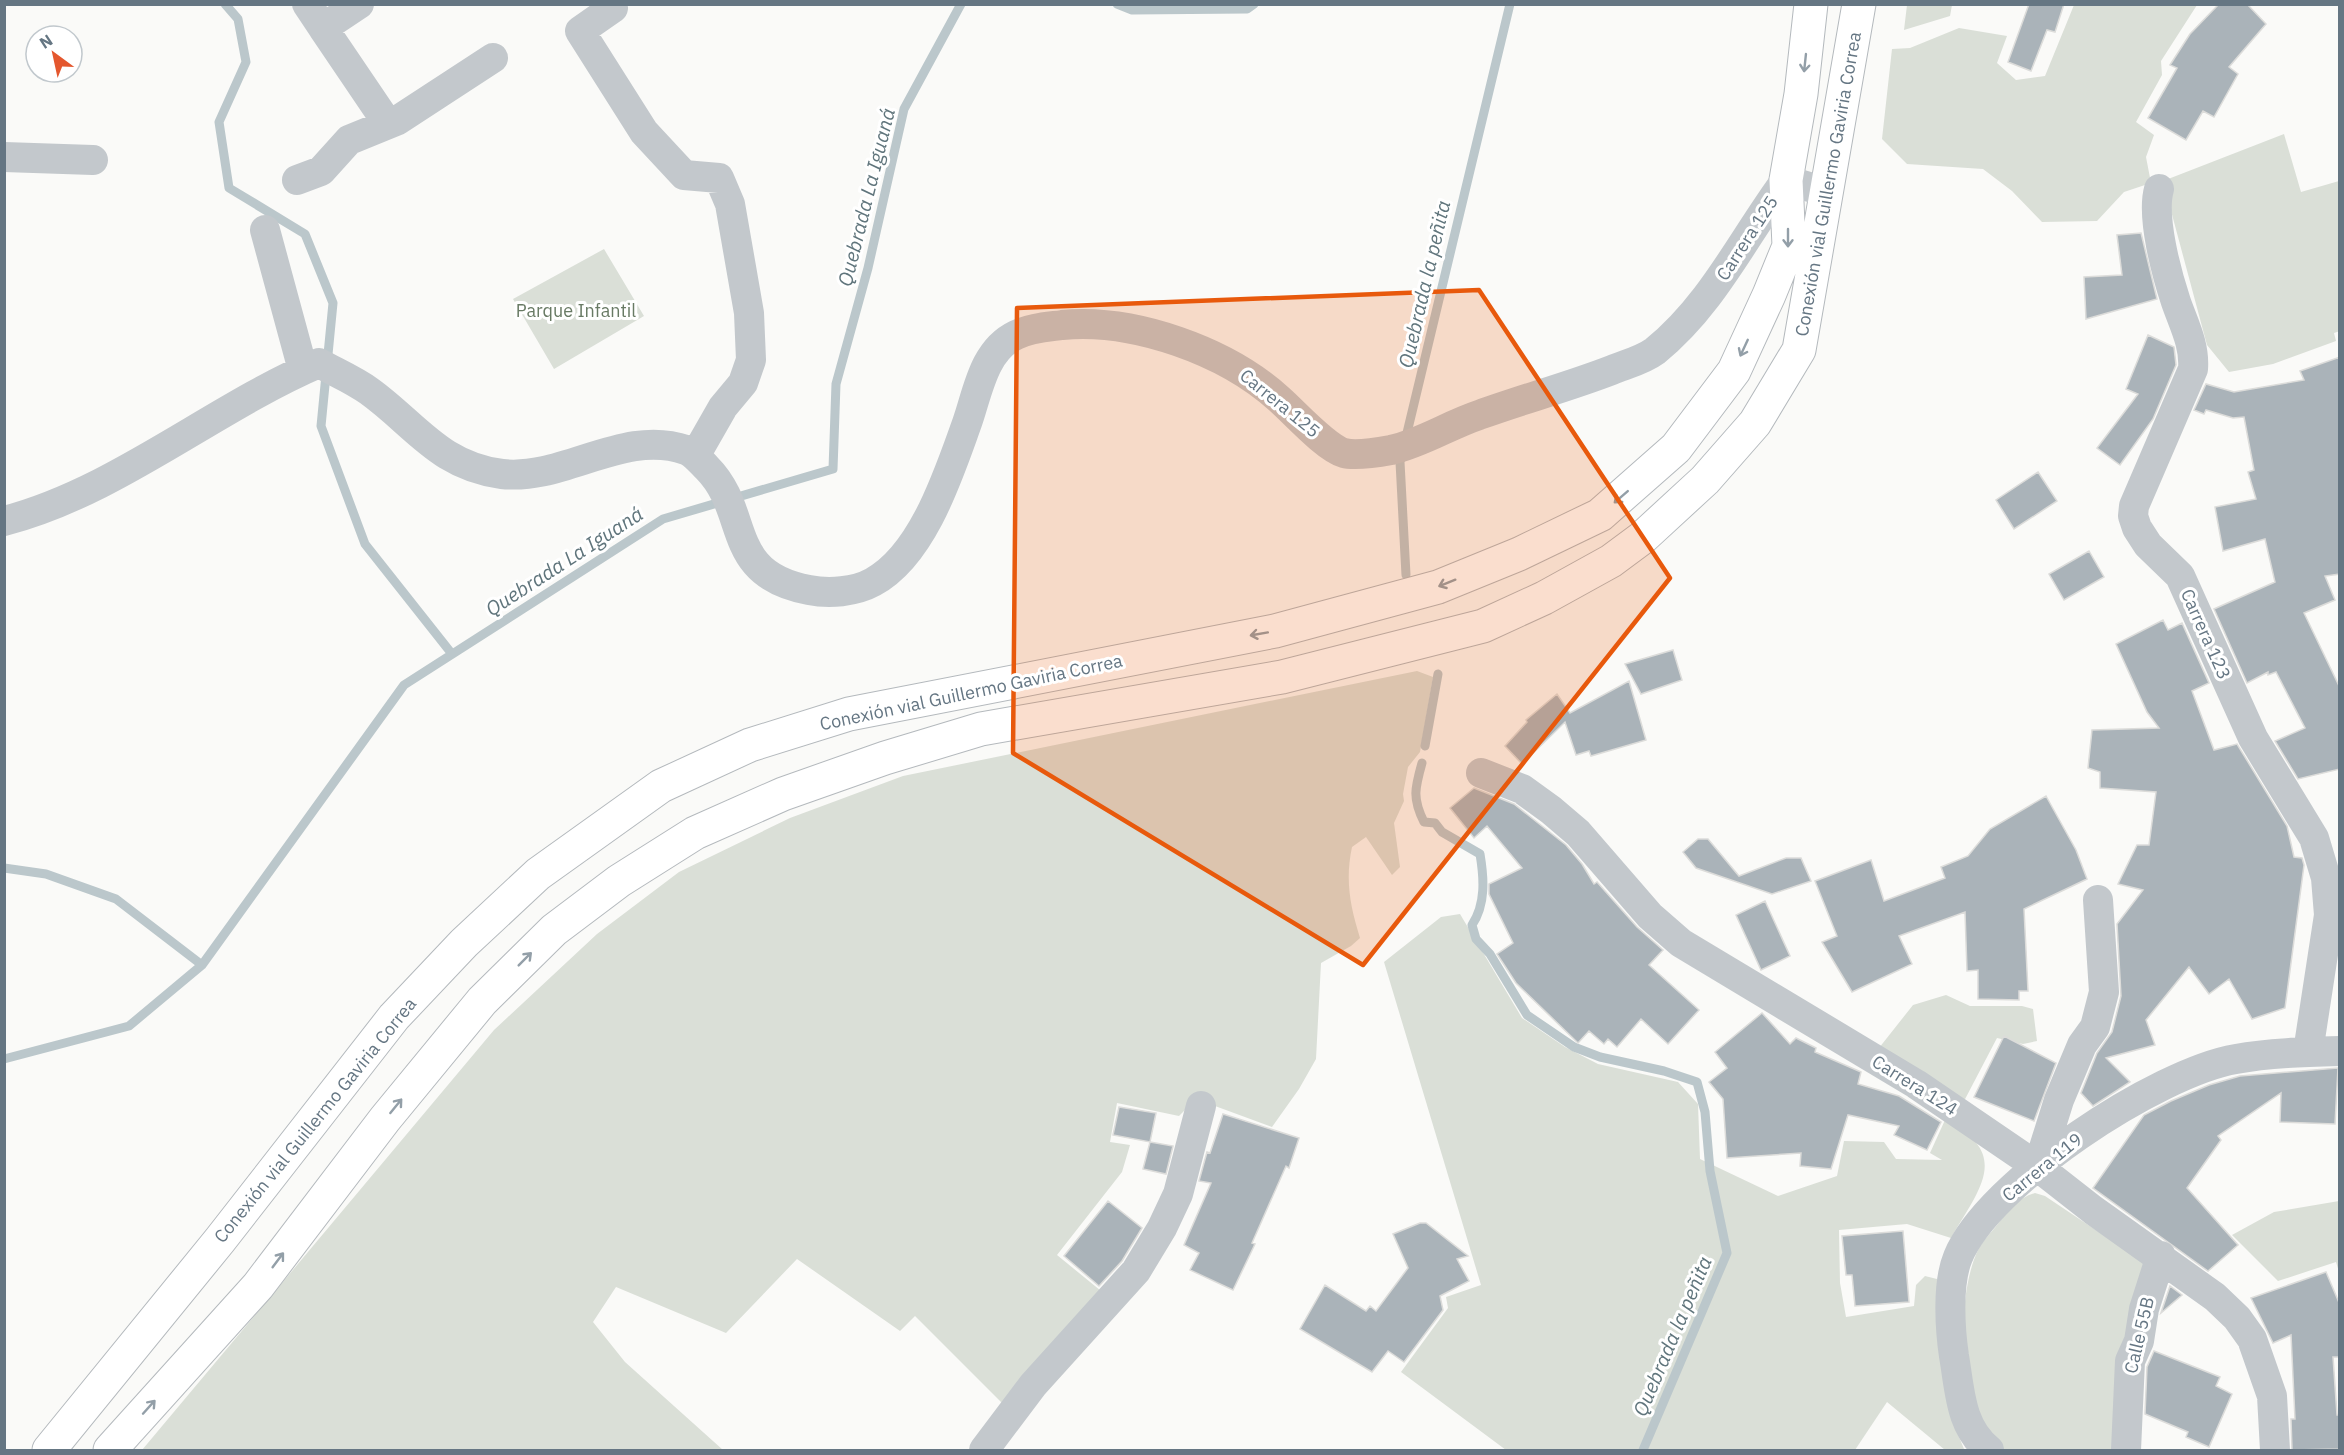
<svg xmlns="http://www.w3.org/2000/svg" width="2344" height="1455" font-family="'IBM Plex Sans',sans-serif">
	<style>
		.green { fill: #dadfd7 }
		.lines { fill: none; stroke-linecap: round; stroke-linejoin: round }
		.stream { stroke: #bbc7cb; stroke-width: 9 }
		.building { fill: #aab3b9; stroke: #dcdcda; stroke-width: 1.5 }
		.highway-casing { stroke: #b4b9bd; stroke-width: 35 }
		.minor { stroke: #c3c8cc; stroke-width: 30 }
		.highway { stroke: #fff; stroke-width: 33 }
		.oneway { stroke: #939fa8 }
		.marked { fill: #e8590c; fill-opacity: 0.2; stroke: #e8590c; stroke-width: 4.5; stroke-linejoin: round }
		.labels { text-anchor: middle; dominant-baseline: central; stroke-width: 6; stroke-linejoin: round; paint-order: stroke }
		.street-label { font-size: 18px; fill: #657683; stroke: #fff }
		.park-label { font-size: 18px; fill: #687a64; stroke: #fff }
		.water-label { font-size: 20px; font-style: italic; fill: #60757c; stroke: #fff }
	</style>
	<rect width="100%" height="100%" fill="#fafaf8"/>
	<!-- green -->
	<path class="green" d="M 1907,5 L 1907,4 L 1952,5 L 1950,16 L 1904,30 Z
		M 2074,5 L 2197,5 L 2161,61 L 2162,75 L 2136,122 L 2154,135 L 2146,157 L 2151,183 L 2124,192 L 2097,221 L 2042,222 L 2012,191 L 1983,169 L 1907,164 L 1882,139 L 1892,49 L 1910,48 L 1959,28 L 2007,36 L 1997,63 L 2016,80 L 2045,76 Z
		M 2284,134 L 2301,192 L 2339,181 L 2340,331 L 2334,333 L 2336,341 L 2273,364 L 2229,372 L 2207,345 L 2163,181 Z
		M 604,249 L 644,316 L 554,369 L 513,299 Z
		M 1417,671 L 1433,677 L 1420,752 L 1408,767 L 1403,794 L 1404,801 L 1394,823 L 1400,867 L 1392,875 L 1366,837 L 1352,847 C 1345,880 1350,906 1360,938 L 1351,946 L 1321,963 L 1316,1059 L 1299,1089 L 1272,1127 L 1196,1099 L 1179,1116 L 1117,1103 L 1110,1142 L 1130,1145 L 1122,1172 L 1057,1255 L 1106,1295 L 1003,1404 L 915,1316 L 900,1331 L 797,1259 L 726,1333 L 616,1287 L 593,1322 L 625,1362 L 723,1450 L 142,1450 L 494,1030 L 597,934 L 679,872 L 790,818 L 903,776 Z
		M 1460,914 L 1522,1018 L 1565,1047 L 1598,1064 L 1678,1082 L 1698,1104 L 1700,1159 L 1778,1196 L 1837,1176 L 1844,1141 L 1884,1142 L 1896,1159 L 1942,1160 L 1930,1153 L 1945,1120 C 2013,1154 1979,1189 1951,1238 L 1907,1224 L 1839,1230 L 1840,1283 L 1846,1317 L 1914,1306 L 1916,1285 L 1925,1276 L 1937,1279 L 1941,1291 L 1952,1420 L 1964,1449 L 1945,1450 L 1887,1402 L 1855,1450 L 1506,1450 L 1401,1372 L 1448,1308 L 1446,1297 L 1481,1285 L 1384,962 L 1441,917 Z
		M 1946,995 L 1970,1006 L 2022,1006 L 2033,1009 L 2037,1041 L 2023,1044 L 1997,1038 L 1963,1103 L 1879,1048 L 1913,1005 Z
		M 2035,1193 L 2045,1196 L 2148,1265 L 2120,1450 L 2004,1450 C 1958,1413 1954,1301 1978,1250 C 1982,1241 1991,1233 1997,1225 C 2007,1212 2019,1197 2035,1193 Z
		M 2339,1201 L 2339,1272 L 2336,1262 L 2278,1281 L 2232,1235 L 2274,1212 Z"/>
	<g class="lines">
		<!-- stream -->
		<path class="stream" d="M 225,4 L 238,19 L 246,62 L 219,122 L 229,188 L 305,234 L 333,303 L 321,426 L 365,544 L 452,654
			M 1117,4 L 1132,10 L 1247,9 L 1254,4
			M 1406,575 L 1400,462 L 1510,4
			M 1425,746 L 1438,674
			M 1422,763 C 1415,788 1412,798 1424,822 L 1435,823 L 1442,832 L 1480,854 C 1484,878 1486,904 1472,925 L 1476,939 L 1490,954 L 1527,1015 L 1574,1047 L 1600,1057 L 1664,1071 L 1697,1082 L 1705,1112 L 1710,1171 L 1727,1253 L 1643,1450
			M 4,868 L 46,874 L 116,899 L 202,965
			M 4,1059 L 129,1026 L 202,965 L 404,685 L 663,519 L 833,469 L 836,384 L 868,268 L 904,109 L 961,4"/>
	</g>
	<!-- building -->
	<path class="building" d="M 2029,4 L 2064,4 L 2055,32 L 2047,30 L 2031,71 L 2008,62 Z
		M 2219,4 L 2247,4 L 2266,24 L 2229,67 L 2238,74 L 2214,117 L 2203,111 L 2186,140 L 2148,118 L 2177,68 L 2170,65 L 2190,34 Z
		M 2141,233 L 2157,299 L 2086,319 L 2084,277 L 2122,275 L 2117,235 Z
		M 2148,335 L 2174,347 L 2176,365 L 2153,419 L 2120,465 L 2097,448 L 2138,394 L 2126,389 Z
		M 2340,357 L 2340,574 L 2325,576 L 2335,600 L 2304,613 L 2340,688 L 2340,769 L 2298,779 L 2275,741 L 2305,728 L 2276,672 L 2268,675 L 2268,672 L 2247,683 L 2214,609 L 2275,582 L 2265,539 L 2223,551 L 2215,507 L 2256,499 L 2248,472 L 2254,470 L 2244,417 L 2233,418 L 2206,410 L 2204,414 L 2194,410 L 2206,384 L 2234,392 L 2304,380 L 2300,371 Z
		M 2038,472 L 2057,501 L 2014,529 L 1996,500 Z
		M 2089,551 L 2104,577 L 2064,600 L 2049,574 Z
		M 2163,620 L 2168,630 L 2182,623 L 2209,683 L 2192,691 L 2214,750 L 2237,744 L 2287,826 L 2294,857 L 2302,858 L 2304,865 L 2285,1008 L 2252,1019 L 2229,979 L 2209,994 L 2189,967 L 2146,1020 L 2155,1045 L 2106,1058 L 2130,1082 L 2093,1106 L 2081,1093 L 2097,1053 L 2112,1032 L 2121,996 L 2117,924 L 2143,890 L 2118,884 L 2137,845 L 2149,845 L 2156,792 L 2100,788 L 2100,772 L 2088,768 L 2092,730 L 2159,728 L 2147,712 L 2116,644 Z
		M 1673,650 L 1682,680 L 1641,694 L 1625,664 Z
		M 1629,681 L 1646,740 L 1591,756 L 1589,751 L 1576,755 L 1565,722 L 1522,764 L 1505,746 L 1527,722 L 1526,720 L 1557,694 L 1570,713 Z
		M 1474,788 L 1514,804 L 1566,845 L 1582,864 L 1594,884 L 1597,882 L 1637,927 L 1663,950 L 1649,965 L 1699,1010 L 1668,1044 L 1641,1019 L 1617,1047 L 1608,1039 L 1604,1044 L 1589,1031 L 1578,1043 L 1516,983 L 1497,954 L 1513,943 L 1489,894 L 1489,884 L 1522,868 L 1487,826 L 1474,838 L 1450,808 Z
		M 2046,796 L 2076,850 L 2087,879 L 2024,909 L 2028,991 L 2019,991 L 2019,1000 L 1978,999 L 1978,970 L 1967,971 L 1965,912 L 1899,936 L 1912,964 L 1852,992 L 1822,942 L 1837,936 L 1815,881 L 1871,860 L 1884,901 L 1945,878 L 1941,867 L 1968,856 L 1990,829 Z
		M 1698,839 L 1708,839 L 1739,876 L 1786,858 L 1801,858 L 1811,881 L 1772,894 L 1696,868 L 1683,852 Z
		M 1765,901 L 1790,956 L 1761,970 L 1736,915 Z
		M 1762,1013 L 1790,1044 L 1796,1038 L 1816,1048 L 1815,1052 L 1861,1072 L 1858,1084 L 1899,1096 L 1941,1122 L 1927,1150 L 1894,1135 L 1899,1126 L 1848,1115 L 1831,1169 L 1800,1166 L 1801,1153 L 1727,1158 L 1723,1099 L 1709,1082 L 1727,1068 L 1715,1052 Z
		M 2004,1036 L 2056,1063 L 2034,1121 L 1974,1097 Z
		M 2338,1068 L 2335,1124 L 2280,1122 L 2281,1093 L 2218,1136 L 2221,1140 L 2187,1188 L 2238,1245 L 2208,1271 L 2093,1188 L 2144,1115 L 2171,1101 L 2209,1085 L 2240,1076 Z
		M 1119,1107 L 1156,1113 L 1150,1142 L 1113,1135 Z
		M 1223,1114 L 1299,1138 L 1289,1168 L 1286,1166 L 1252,1243 L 1255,1244 L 1233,1290 L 1190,1270 L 1199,1253 L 1184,1245 L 1211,1183 L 1199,1181 L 1207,1152 L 1210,1153 Z
		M 1150,1142 L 1173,1146 L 1166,1174 L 1143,1169 Z
		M 1108,1201 L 1142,1228 L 1122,1261 L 1099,1286 L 1064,1256 Z
		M 1420,1223 L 1426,1223 L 1468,1256 L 1457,1259 L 1469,1281 L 1440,1296 L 1443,1310 L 1404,1362 L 1388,1351 L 1372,1372 L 1300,1329 L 1325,1285 L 1366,1311 L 1370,1306 L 1376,1311 L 1408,1268 L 1393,1234 Z
		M 1903,1231 L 1909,1302 L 1855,1306 L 1852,1275 L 1846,1275 L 1842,1236 Z
		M 2326,1272 L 2340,1305 L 2340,1357 L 2333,1357 L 2337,1415 L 2340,1415 L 2340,1449 L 2292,1450 L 2291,1419 L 2295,1419 L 2291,1335 L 2273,1343 L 2251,1298 Z
		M 2170,1286 L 2182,1295 L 2161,1313 Z
		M 2154,1351 L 2220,1377 L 2216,1386 L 2232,1394 L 2209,1447 L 2186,1437 L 2188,1432 L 2145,1414 L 2147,1367 Z"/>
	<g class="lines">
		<defs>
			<path id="highway" d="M 49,1450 L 220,1240 L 394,1017 L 464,943 L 538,874 L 661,786 L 750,745 L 849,714 L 1275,631 L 1438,587 L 1519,554 L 1600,515 L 1676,448 L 1734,371 L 1769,295 L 1789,246 L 1786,180 L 1801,94 L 1811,4
				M 110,1450 L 258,1286 L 385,1119 L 482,1001 L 554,930 L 619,881 L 695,833 L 783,794 L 885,758 L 981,729 L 1282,677 L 1483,626 L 1544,598 L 1611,561 L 1642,538 L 1705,480 L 1755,423 L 1799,350 L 1859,4"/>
		</defs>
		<!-- highway casing -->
		<use href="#highway" class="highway-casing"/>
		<!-- minor -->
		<path class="minor" d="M 307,4 L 323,28
			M 359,4 L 323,28 L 388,124
			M 610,4 L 613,8 L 580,31 L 644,132 L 684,175 L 719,178 L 730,204 L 749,313 L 751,360 L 743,383 L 723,407 L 695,456
			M 4,157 L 93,160
			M 297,180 L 321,171 L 349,140 L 398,120 L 493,58
			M 2159,189 C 2151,217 2167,275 2176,302 C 2184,325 2195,345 2193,369 L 2134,506 L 2133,516 L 2137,528 L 2148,545 L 2180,576 L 2253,738 L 2314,838 L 2326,878 L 2329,915 L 2308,1052
			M 265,230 L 303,370
			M 4,521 C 116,492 212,409 319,363 C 335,372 354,380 369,391 C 415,424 439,466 502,474 C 564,481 624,428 686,450 C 694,453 701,462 707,468 C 751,512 723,574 809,590 C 829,594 855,592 873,582 C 923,555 949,473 967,423 C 978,392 983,351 1016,335 C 1030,328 1047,327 1062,325 C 1134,318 1226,351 1279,399 C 1295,413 1325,447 1344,453 C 1355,456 1380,452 1391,450 C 1422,443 1449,425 1479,415 C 1523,399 1568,387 1612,370 C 1627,364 1643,360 1655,351 C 1712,305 1743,238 1786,180 L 1826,192
			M 1481,773 L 1522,789 L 1551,810 L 1578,833 L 1650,916 L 1681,943 L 1916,1084 L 2038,1167 L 2093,1210 L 2215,1297 L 2237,1318 L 2252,1339 L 2272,1396 L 2275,1450
			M 2038,1167 L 2059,1100 L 2082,1045 L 2095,1027 L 2104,992 L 2098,900
			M 984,1450 L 1033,1385 L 1136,1271 L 1162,1228 L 1178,1194 L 1201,1106
			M 1989,1450 C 1960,1427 1960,1391 1954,1356 C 1950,1329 1947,1283 1958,1257 C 1988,1183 2158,1072 2236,1059 C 2269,1053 2305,1052 2340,1051
			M 2126,1450 L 2130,1361 L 2139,1341 L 2144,1309 L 2161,1256"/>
		<!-- highway -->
		<use href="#highway" class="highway"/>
	</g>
	<!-- one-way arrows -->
	<defs><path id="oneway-shaft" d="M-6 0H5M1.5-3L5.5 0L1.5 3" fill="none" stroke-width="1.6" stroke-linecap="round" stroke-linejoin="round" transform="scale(1.5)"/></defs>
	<g class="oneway">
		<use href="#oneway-shaft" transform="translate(1805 63) rotate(96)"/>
		<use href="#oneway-shaft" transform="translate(1788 238) rotate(90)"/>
		<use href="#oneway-shaft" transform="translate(1744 348) rotate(115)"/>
		<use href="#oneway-shaft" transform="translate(1621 497) rotate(139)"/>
		<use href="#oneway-shaft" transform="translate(1447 583) rotate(158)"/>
		<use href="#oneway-shaft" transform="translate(1259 634) rotate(170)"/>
		<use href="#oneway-shaft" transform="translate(525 959) rotate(-45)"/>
		<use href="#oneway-shaft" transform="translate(396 1106) rotate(-51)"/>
		<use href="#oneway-shaft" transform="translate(278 1260) rotate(-53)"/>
		<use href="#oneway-shaft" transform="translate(149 1407) rotate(-48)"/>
	</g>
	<!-- marked area -->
	<path class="marked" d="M 1479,290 L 1670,578 L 1363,965 L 1013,753 L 1017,308 Z"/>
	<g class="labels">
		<!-- street labels -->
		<g class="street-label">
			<text transform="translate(1828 184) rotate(-80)">Conexión vial Guillermo Gaviria Correa</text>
			<text transform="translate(1747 238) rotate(-57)">Carrera 125</text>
			<text transform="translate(1280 403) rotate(39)">Carrera 125</text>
			<text transform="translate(2206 634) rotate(66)">Carrera 123</text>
			<text transform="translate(971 692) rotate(-12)">Conexión vial Guillermo Gaviria Correa</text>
			<text transform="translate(1915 1085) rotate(32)">Carrera 124</text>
			<text transform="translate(315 1120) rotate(-51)">Conexión vial Guillermo Gaviria Correa</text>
			<text transform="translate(2042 1167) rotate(-39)">Carrera 119</text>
			<text transform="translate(2139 1335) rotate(-77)">Calle 55B</text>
		</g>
		<!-- park labels -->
		<g class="park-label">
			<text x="576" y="310">Parque Infantil</text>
		</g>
		<!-- water labels -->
		<g class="water-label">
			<text transform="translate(866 197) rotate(-76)">Quebrada La Iguaná</text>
			<text transform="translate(1424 284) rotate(-77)">Quebrada la peñita</text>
			<text transform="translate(564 561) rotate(-33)">Quebrada La Iguaná</text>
			<text transform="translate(1672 1336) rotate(-67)">Quebrada la peñita</text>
		</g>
	</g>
	<!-- border -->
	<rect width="2344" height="1455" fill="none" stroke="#657683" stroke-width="12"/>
	<!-- north arrow -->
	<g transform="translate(54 54) rotate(327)"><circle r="28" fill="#ffffff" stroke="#c1c8cd" stroke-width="1.5"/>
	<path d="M0-4.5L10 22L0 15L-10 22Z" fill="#e4572e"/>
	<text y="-9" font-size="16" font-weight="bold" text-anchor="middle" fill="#657683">N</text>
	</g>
</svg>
